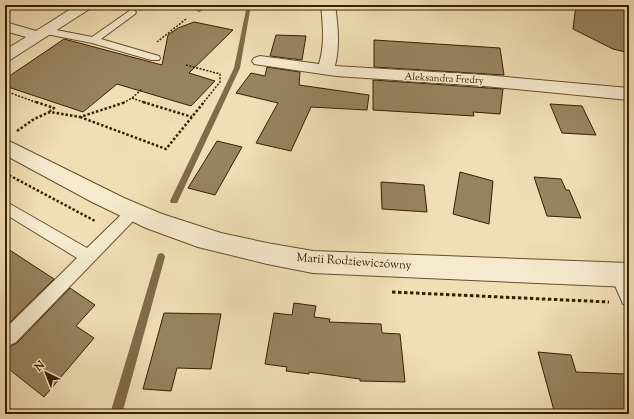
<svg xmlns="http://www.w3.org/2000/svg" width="634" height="419" font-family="'Sorts Mill Goudy',serif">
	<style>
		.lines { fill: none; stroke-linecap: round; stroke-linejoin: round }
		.stream { fill: #816b47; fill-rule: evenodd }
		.building { fill: #98835e; stroke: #372000 }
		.service-casing { stroke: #66502d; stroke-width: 2 }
		.minor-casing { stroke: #66502d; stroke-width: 2 }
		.tertiary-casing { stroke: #66502d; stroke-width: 2 }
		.path-far2 { stroke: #372000; stroke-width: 1.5; stroke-dasharray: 2 1.5; stroke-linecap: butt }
		.path-far1 { stroke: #372000; stroke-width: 2.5; stroke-dasharray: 2.5 2; stroke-linecap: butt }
		.path { stroke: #372000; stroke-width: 3; stroke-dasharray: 3.5 2.5; stroke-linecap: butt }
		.service { fill: #f6eace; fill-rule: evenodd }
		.minor { fill: #f6eace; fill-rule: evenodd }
		.tertiary { fill: #f6eace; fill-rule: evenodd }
		.labels { text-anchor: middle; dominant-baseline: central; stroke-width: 3; stroke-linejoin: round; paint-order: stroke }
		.far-street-label { font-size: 10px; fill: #372000; stroke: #f6eace }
		.street-label { font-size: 12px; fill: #372000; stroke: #f6eace }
	</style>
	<rect width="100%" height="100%" fill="#f1deb4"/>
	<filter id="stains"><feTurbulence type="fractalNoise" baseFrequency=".005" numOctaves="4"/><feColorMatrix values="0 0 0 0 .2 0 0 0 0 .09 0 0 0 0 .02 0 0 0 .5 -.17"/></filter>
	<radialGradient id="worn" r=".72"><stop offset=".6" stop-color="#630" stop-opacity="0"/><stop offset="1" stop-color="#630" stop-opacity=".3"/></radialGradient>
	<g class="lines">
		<!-- stream -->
		<path class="stream" d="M 247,5 L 251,5 L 240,68 L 178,201 L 177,203 L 171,203 L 170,201 L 234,68 Z
			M 161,253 L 164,254 L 165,257 L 122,414 L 110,414 L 157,257 L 158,254 Z"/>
	</g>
	<!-- building -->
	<path class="building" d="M 576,5 L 629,5 L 629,53 L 613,49 L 573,29 Z
		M 194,22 L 233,30 L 189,73 L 215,81 L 191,106 L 117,84 L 83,112 L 5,86 L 5,79 L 64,39 L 162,65 L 168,35 L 178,28 Z
		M 276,35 L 306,36 L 302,60 L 270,56 Z
		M 374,40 L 500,48 L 504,75 L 374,67 Z
		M 267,67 L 300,72 L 299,85 L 369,95 L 367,110 L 311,107 L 291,151 L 256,143 L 278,103 L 236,93 L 251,73 L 265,76 Z
		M 373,80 L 503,89 L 500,114 L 473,112 L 474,116 L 373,110 Z
		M 550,104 L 582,106 L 596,135 L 562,133 Z
		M 217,141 L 242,147 L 215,195 L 188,188 Z
		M 460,172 L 493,181 L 489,224 L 453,214 Z
		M 534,177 L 561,179 L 566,190 L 569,190 L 581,218 L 547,216 Z
		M 381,182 L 424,185 L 427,212 L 382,209 Z
		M 5,247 L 54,279 L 5,327 Z
		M 70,288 L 95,305 L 76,326 L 94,338 L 44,397 L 5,366 L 5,345 L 11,346 L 17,343 Z
		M 294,303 L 316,306 L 314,317 L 330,319 L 329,322 L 381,324 L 382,333 L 400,334 L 405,382 L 360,381 L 360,379 L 309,372 L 309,374 L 286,371 L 287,367 L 265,364 L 274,313 L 292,315 Z
		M 164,313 L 221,314 L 211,369 L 177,368 L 171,391 L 143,389 Z
		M 538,352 L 571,355 L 576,372 L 626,374 L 629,382 L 629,414 L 555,414 Z"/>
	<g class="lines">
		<defs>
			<path id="service" d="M 190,5 L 200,5 L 203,8 L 199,11 Z
				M 132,9 L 136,12 L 135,14 L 101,39 L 159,56 L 160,58 L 159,60 L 151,60 L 92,43 L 46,34 L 41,31 L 46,28 L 92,37 Z
				M 5,201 L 87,248 L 128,208 L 133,206 L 138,208 L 140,212 L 138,216 L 16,342 L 10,345 L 5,343 L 5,329 L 77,258 L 5,214 Z
				M 618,267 L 624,269 L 629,280 L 629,306 L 623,304 L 610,274 L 612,269 Z"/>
			<path id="minor" d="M 77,5 L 93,5 L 91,8 L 10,60 L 5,62 L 5,50 L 26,37 L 5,31 L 5,22 L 36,31 Z
				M 321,5 L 335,5 C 338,26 340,45 335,66 L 484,75 L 629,88 L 629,100 L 484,86 L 336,76 L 254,64 L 252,61 L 254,58 L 260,56 L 319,64 C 325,44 323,26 321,5 Z"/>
			<path id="tertiary" d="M 5,139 L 124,198 L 162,214 L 221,233 L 267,243 L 313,251 L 629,263 L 629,287 L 313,273 L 267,264 L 198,247 L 146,228 L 92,202 L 5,155 Z"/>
		</defs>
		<!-- service casing -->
		<use href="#service" class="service-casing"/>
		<!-- minor casing -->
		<use href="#minor" class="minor-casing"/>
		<!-- tertiary casing -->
		<use href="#tertiary" class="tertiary-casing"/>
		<!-- path-far2 -->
		<path class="path-far2" d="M 157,42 L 186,19
			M 186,65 L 220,74 L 220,82 L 203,103
			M 5,91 L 38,103
			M 132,98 L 146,103
			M 123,103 L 132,98 L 142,89"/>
		<!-- path-far1 -->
		<path class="path-far1" d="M 36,102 L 54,108 L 50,111
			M 143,102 L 192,117
			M 80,117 L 166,149 L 204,102
			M 17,131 L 34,119 L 50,112 L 80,117 L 126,102
			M 5,173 L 95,221"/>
		<!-- path -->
		<path class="path" d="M 392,292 L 609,302"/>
		<!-- service -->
		<use href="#service" class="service"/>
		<!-- minor -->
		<use href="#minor" class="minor"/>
		<!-- tertiary -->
		<use href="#tertiary" class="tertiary"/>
	</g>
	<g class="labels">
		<!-- far-street labels -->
		<g class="far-street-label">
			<text transform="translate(444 79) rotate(3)">Aleksandra Fredry</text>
		</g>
		<!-- street labels -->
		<g class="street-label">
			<text transform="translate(354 262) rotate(4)">Marii Rodziewiczówny</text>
		</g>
	</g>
	<!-- margin -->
	<rect width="634" height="419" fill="none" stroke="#f1deb4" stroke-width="20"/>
	<rect x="6" y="6" width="622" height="407" fill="none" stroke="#372000" stroke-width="2"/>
	<rect x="10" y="10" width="614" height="399" fill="none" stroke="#372000"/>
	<!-- north arrow -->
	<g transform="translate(46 373) rotate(317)" stroke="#f6eace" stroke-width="3" paint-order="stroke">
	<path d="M0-3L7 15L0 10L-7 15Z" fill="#372000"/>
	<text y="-6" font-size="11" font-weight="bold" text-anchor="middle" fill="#372000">N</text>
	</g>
	<rect width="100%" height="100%" filter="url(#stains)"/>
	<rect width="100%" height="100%" fill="url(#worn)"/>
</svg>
